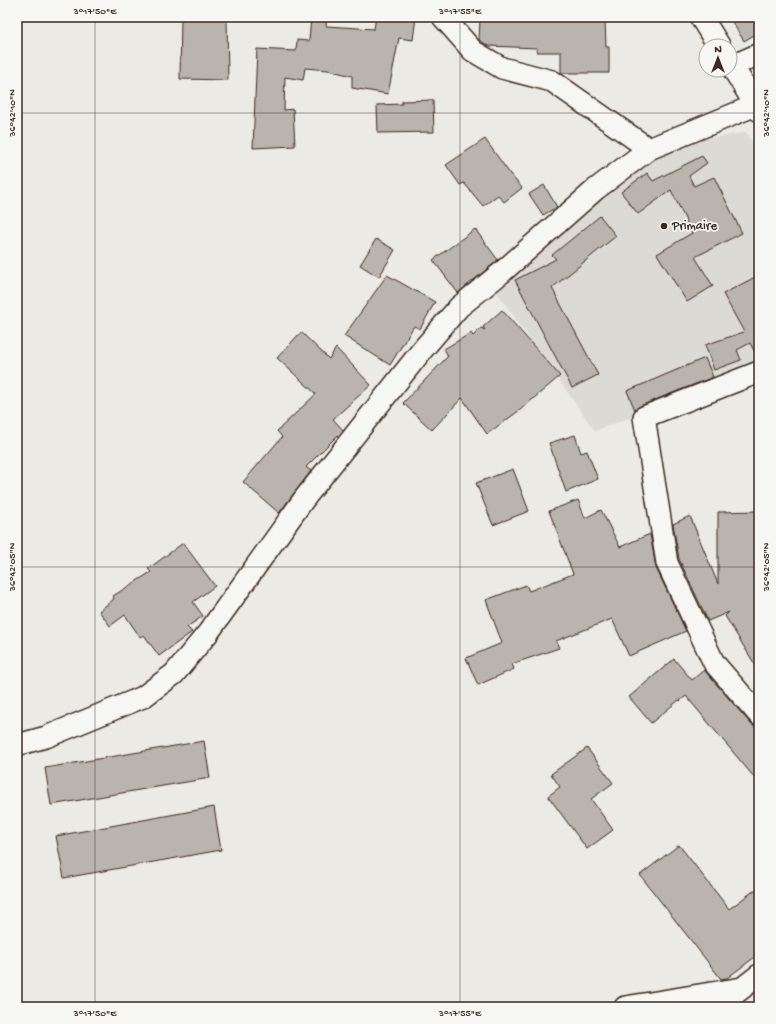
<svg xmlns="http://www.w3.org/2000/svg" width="776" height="1024" font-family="'Gochi Hand',sans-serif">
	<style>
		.built { fill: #dcdad4 }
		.building { fill: #bab4ae; stroke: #3b2a1e }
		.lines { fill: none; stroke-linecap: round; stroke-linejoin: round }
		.minor-casing { stroke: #3b2a1e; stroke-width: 24 }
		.major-casing { stroke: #3b2a1e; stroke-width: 25 }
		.minor { stroke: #f6f6f2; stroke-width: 21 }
		.major { stroke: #f6f6f2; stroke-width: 22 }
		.ticks { fill: none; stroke: #3b2a1e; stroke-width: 1; stroke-opacity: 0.45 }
		.poi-dot { fill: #3b2a1e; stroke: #f6f6f2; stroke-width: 1.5 }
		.labels { text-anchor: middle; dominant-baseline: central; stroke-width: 3.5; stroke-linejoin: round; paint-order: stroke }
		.poi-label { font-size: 13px; fill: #3b2a1e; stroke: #f6f6f2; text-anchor: start }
		.neatline { fill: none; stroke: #3b2a1e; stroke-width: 1.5 }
		.ticks-label { font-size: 10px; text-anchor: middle; fill: #3b2a1e }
	</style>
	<rect width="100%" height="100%" fill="#ebeae5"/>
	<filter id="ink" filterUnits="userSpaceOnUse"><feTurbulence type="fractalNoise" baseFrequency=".025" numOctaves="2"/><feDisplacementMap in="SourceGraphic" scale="8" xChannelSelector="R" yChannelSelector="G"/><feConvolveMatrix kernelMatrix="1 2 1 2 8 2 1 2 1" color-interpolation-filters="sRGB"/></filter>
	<g filter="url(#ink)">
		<!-- built -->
		<path class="built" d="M 746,132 L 759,154 L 759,368 L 595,431 L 496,291 L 649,149 Z"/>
		<!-- building -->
		<path class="building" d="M 181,17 L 227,17 L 228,80 L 180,79 Z
			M 311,17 L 327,18 L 326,26 L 374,29 L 376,17 L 416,17 L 413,40 L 399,38 L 388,94 L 352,88 L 352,76 L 328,70 L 305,68 L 303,80 L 285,77 L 284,110 L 293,109 L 295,146 L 253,148 L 257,49 L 296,51 L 297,40 L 309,41 Z
			M 536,17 L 586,17 L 586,21 L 605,20 L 606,47 L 609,47 L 609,73 L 561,73 L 561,52 L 537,52 L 537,48 L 489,46 L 479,40 L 480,20 L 536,22 Z
			M 729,17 L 759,17 L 759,32 L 744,41 Z
			M 433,100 L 434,132 L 378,133 L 377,105 L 402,104 L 402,101 Z
			M 485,139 L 510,174 L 522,188 L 504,202 L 498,195 L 483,206 L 464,183 L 460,185 L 446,165 Z
			M 702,156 L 707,163 L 689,176 L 694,186 L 714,177 L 742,233 L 695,257 L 713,286 L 687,302 L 657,254 L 692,233 L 671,190 L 638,214 L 621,192 L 647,173 L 653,181 Z
			M 544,185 L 557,207 L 543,215 L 529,194 Z
			M 600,216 L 616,236 L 552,288 L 598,375 L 572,388 L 515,280 L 556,259 L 552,255 Z
			M 475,229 L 498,260 L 458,293 L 433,260 Z
			M 376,239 L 395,250 L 379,277 L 360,265 Z
			M 387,275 L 435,302 L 420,329 L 414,326 L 390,365 L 344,336 Z
			M 759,275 L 759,360 L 750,343 L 737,350 L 741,360 L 714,370 L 705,345 L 744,332 L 723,294 Z
			M 502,310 L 560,376 L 520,410 L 487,434 L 462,398 L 432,430 L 403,403 L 448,356 L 444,349 L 471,333 L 473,336 L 481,328 L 485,330 L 483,327 Z
			M 301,332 L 329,359 L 336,348 L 371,385 L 333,419 L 343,430 L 306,467 L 311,471 L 279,513 L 243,482 L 282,437 L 277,431 L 316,394 L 277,358 Z
			M 705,358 L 713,377 L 640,406 L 635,410 L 627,391 Z
			M 575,435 L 581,453 L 587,451 L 598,479 L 566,492 L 549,443 Z
			M 513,469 L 529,511 L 493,525 L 476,483 Z
			M 578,500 L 585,518 L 601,510 L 620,547 L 650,534 L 656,568 L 686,631 L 629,656 L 612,619 L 556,641 L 559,648 L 512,664 L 514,669 L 478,685 L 466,658 L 502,643 L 486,600 L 526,585 L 529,591 L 573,574 L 549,511 Z
			M 759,511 L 759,671 L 725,616 L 729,612 L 708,621 L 679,559 L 673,524 L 690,516 L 718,584 L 718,512 Z
			M 183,543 L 215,586 L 193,602 L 203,616 L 187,627 L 192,632 L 159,656 L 144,635 L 140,637 L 125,615 L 110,626 L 99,611 L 114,599 L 113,596 L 151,572 L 148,569 Z
			M 674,659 L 692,680 L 704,670 L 750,723 L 759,730 L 759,783 L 686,696 L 680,701 L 679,700 L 651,723 L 629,697 Z
			M 204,741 L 210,778 L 51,805 L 45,768 Z
			M 587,748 L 613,783 L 591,799 L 613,830 L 587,849 L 548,796 L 560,787 L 551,774 Z
			M 214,807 L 221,850 L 64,878 L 56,836 Z
			M 679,845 L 729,909 L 759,887 L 759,954 L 727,978 L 721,979 L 640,875 Z"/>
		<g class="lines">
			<defs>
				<path id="minor" d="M 443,17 L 473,51 L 502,68 L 552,81 L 649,149
					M 732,66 L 759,54
					M 759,372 L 644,417 L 667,563 L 714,663 L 759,715
					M 17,745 L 46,737 L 143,697 L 174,674 L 208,633 L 304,499 L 423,349 L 459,307 L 501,273 L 596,189 L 649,149 L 756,105
					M 625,1007 L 742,988
					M 718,1007 L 759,975"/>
				<path id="major" d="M 701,17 L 719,46
					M 730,63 L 759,110"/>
			</defs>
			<!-- minor casing -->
			<use href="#minor" class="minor-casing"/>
			<!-- major casing -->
			<use href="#major" class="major-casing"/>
			<!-- minor -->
			<use href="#minor" class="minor"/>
			<!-- major -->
			<use href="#major" class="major"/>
		</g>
	</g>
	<!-- ticks -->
	<path class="ticks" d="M 95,17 L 95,1007M 460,17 L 460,1007M 17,113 L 759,113M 17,567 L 759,567"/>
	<!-- markers -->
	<circle class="poi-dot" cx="664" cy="226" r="4"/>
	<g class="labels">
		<!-- poi labels -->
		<g class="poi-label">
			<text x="672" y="226">Primaire</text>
		</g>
	</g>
	<!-- margin -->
	<rect width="776" height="1024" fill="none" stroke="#f6f6f2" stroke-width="44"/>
	<!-- north arrow -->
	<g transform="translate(718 58)"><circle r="19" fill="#f6f6f2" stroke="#aba49d"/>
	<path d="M0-3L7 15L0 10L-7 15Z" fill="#3b2a1e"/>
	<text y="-6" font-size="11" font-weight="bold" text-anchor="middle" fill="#3b2a1e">N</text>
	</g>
	<rect x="22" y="22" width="732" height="980" class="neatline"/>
	<g class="ticks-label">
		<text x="95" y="14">3°17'50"E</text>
		<text x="460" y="14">3°17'55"E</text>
		<text transform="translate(11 113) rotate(-90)" y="4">36°42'10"N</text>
		<text transform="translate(765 113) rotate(-90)" y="4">36°42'10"N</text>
		<text transform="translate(11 567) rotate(-90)" y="4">36°42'05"N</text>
		<text transform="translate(765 567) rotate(-90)" y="4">36°42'05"N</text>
		<text x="95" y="1016">3°17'50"E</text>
		<text x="460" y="1016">3°17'55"E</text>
	</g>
</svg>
